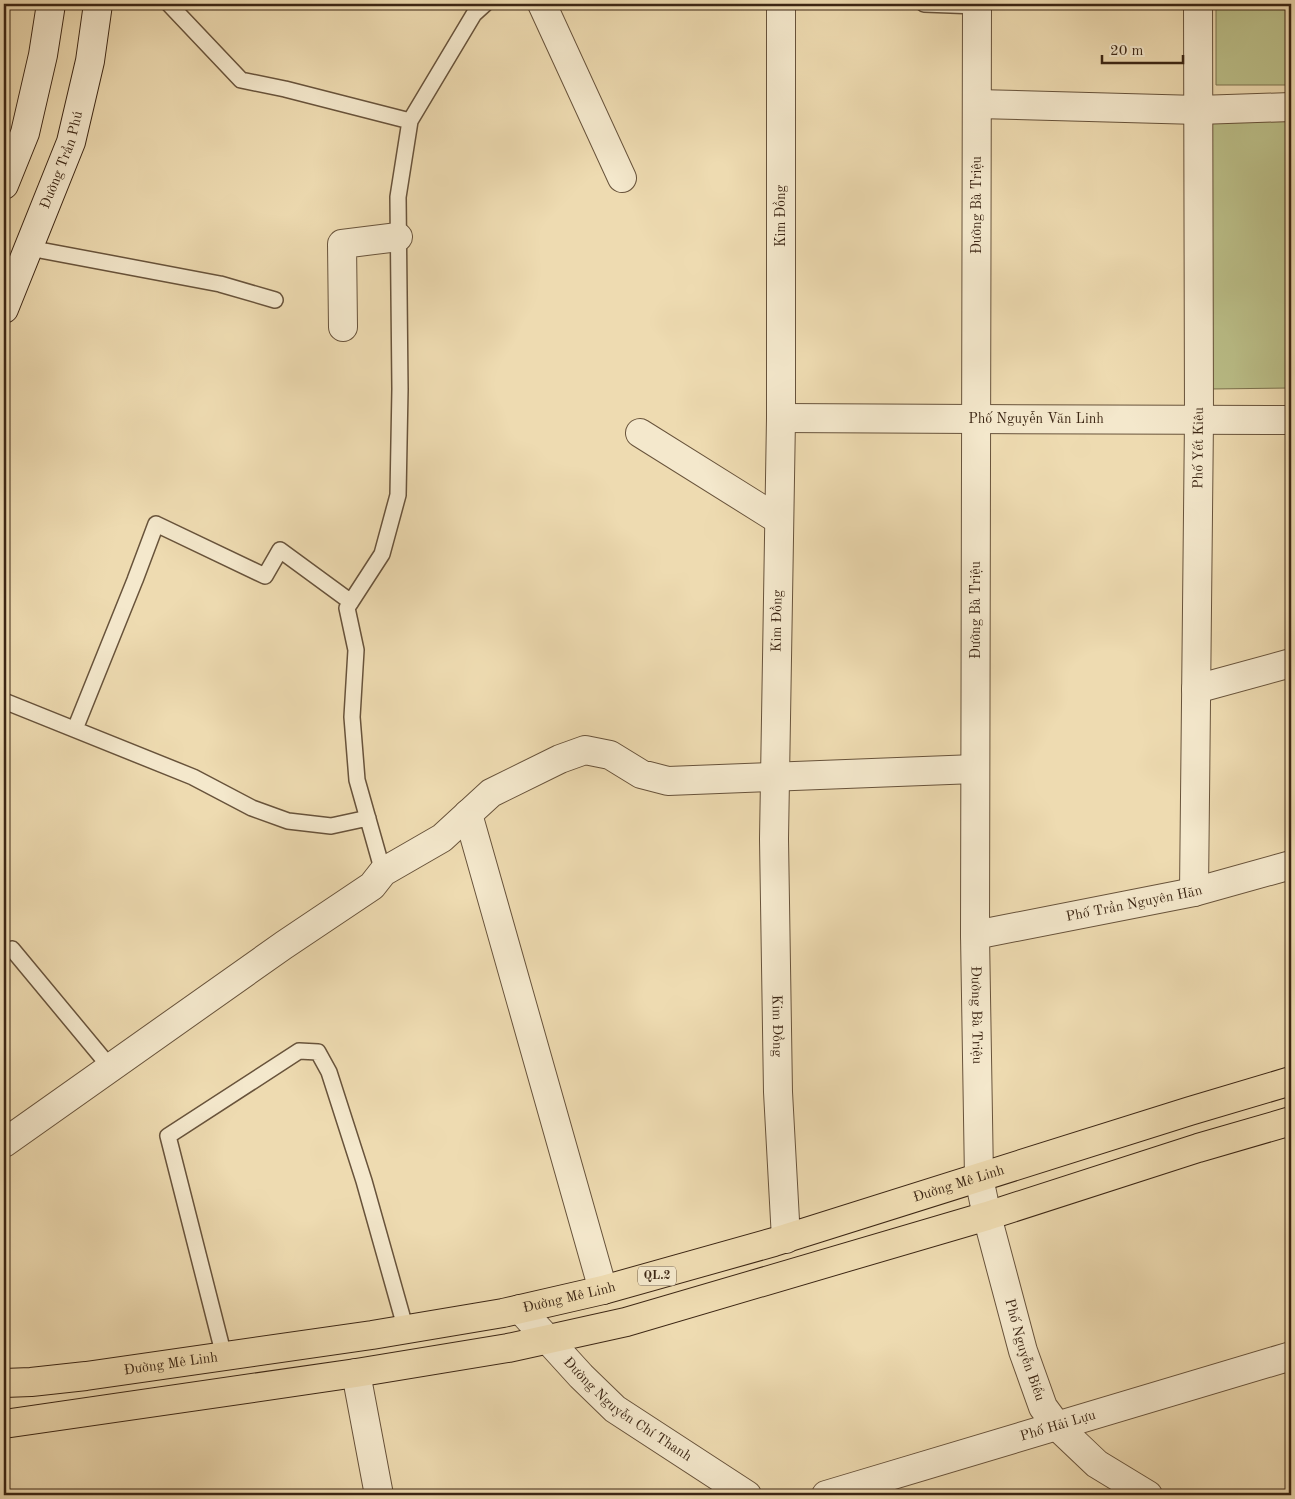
<svg xmlns="http://www.w3.org/2000/svg" width="1295" height="1499" font-family="'Old Standard TT',serif">
	<style>
		.green { fill: #bbbf89; stroke: #7c724e }
		.lines { fill: none; stroke-linecap: round; stroke-linejoin: round }
		.service-casing { stroke: #68533b; stroke-width: 18 }
		.minor-casing { stroke: #68533b; stroke-width: 30 }
		.tertiary-casing { stroke: #68533b; stroke-width: 30 }
		.secondary-casing { stroke: #3c2614; stroke-width: 30 }
		.primary-casing { stroke: #3c2614; stroke-width: 30 }
		.service { stroke: #f4e8cc; stroke-width: 15 }
		.minor { stroke: #f4e8cc; stroke-width: 28 }
		.tertiary { stroke: #f4e8cc; stroke-width: 28 }
		.secondary { stroke: #f4e8cc; stroke-width: 28 }
		.primary { stroke: #eedbb1; stroke-width: 28 }
		.labels { text-anchor: middle; dominant-baseline: central; stroke-width: 4.5; stroke-linejoin: round; paint-order: stroke }
		.shield { fill: #f4e8cc; stroke: #73604b; stroke-width: 1 }
		.shield-label { font-size: 12px; font-weight: bold; fill: #3c2614 }
		.street-label { font-size: 14px; fill: #3c2614; stroke: #f4e8cc }
	</style>
	<rect width="100%" height="100%" fill="#eedbb1"/>
	<filter id="stains"><feTurbulence type="fractalNoise" baseFrequency=".004" numOctaves="4"/><feColorMatrix values="0 0 0 0 .2 0 0 0 0 .09 0 0 0 0 .02 0 0 0 .5 -.17"/></filter>
	<radialGradient id="worn" r=".72"><stop offset=".6" stop-color="#630" stop-opacity="0"/><stop offset="1" stop-color="#630" stop-opacity=".3"/></radialGradient>
	<!-- green -->
	<path class="green" d="M 1216,4 L 1291,4 L 1291,85 L 1216,85 Z
		M 1291,118 L 1291,388 L 1210,389 L 1209,122 Z"/>
	<g class="lines">
		<defs>
			<path id="service" d="M 169,4 L 241,80 L 285,89 L 410,121
				M 924,4 L 977,6
				M 29,248 L 220,284 L 275,300
				M 4,701 L 193,777 L 252,808 L 288,821 L 331,826 L 368,818
				M 75,729 L 135,580 L 156,524 L 265,576 L 280,550 L 351,602
				M 383,872 L 357,780 L 352,717 L 356,650 L 347,608 L 382,554 L 398,495 L 400,389 L 398,197 L 410,121 L 474,14 L 485,4
				M 12,949 L 110,1067
				M 224,1356 L 168,1136 L 299,1051 L 318,1052 L 329,1072 L 364,1181 L 406,1330"/>
			<g id="minor">
				<path d="M 542,4 L 622,178"/>
				<path id="s1" d="M 781,4 L 781,418 L 774,839 L 778,1092 L 786,1239"/>
				<path d="M 977,104 L 1198,110 L 1291,107"/>
				<path d="M 343,327 L 342,244 L 398,237"/>
				<path d="M 781,418 L 976,419"/>
				<path d="M 640,433 L 779,520"/>
				<path d="M 1196,689 L 1291,663"/>
				<path d="M 468,814 L 603,1290"/>
				<path id="s2" d="M 1194,892 L 1199,419 L 1198,4"/>
				<path id="s3" d="M 975,935 L 1194,892 L 1291,865"/>
				<path d="M 4,1143 L 284,945 L 372,886 L 383,872 L 442,838 L 491,793 L 560,759 L 585,750 L 610,755 L 641,774 L 668,781 L 975,769"/>
				<path id="s4" d="M 987,1216 L 1023,1351 L 1043,1407 L 1057,1426 L 1097,1464 L 1148,1495"/>
				<path d="M 356,1373 L 379,1495"/>
				<path id="s5" d="M 826,1495 L 1291,1356"/>
			</g>
			<g id="tertiary">
				<path id="s6" d="M 977,4 L 975,935 L 979,1178 L 987,1216"/>
				<path d="M 976,419 L 1291,420"/>
				<path id="s7" d="M 520,1309 L 581,1376 L 615,1409 L 747,1495"/>
			</g>
			<g id="secondary">
				<path d="M 4,185 L 25,133 L 43,55 L 51,4"/>
				<path id="s8" d="M 4,309 L 71,142 L 90,61 L 98,4"/>
			</g>
			<g id="primary">
				<path id="s9" d="M 4,1383 L 31,1382 L 86,1376 L 372,1335 L 503,1313 L 603,1290 L 774,1242 L 1190,1111 L 1291,1081"/>
				<path d="M 4,1424 L 356,1373 L 508,1348 L 626,1322 L 987,1216 L 1198,1148 L 1291,1121"/>
			</g>
		</defs>
		<!-- service casing -->
		<use href="#service" class="service-casing"/>
		<!-- minor casing -->
		<use href="#minor" class="minor-casing"/>
		<!-- tertiary casing -->
		<use href="#tertiary" class="tertiary-casing"/>
		<!-- secondary casing -->
		<use href="#secondary" class="secondary-casing"/>
		<!-- primary casing -->
		<use href="#primary" class="primary-casing"/>
		<!-- service -->
		<use href="#service" class="service"/>
		<!-- minor -->
		<use href="#minor" class="minor"/>
		<!-- tertiary -->
		<use href="#tertiary" class="tertiary"/>
		<!-- secondary -->
		<use href="#secondary" class="secondary"/>
		<!-- primary -->
		<use href="#primary" class="primary"/>
	</g>
	<g class="labels">
		<!-- shield labels -->
		<rect class="shield" x="638" y="1266.5" width="38" height="19" rx="4"/>
		<g class="shield-label">
			<text x="657" y="1276">QL.2</text>
		</g>
		<!-- street labels -->
		<g class="street-label">
			<text stroke="none"><textPath href="#s8" startOffset="160">Đường Trần Phú</textPath></text>
			<text transform="translate(977 205) rotate(-90)">Đường Bà Triệu</text>
			<text transform="translate(781 216) rotate(-90)">Kim Đồng</text>
			<text x="1036" y="419">Phố Nguyễn Văn Linh</text>
			<text stroke="none"><textPath href="#s2" startOffset="444">Phố Yết Kiêu</textPath></text>
			<text transform="translate(976 610) rotate(-90)">Đường Bà Triệu</text>
			<text transform="translate(777 621) rotate(-89)">Kim Đồng</text>
			<text stroke="none"><textPath href="#s3" startOffset="162">Phố Trần Nguyên Hãn</textPath></text>
			<text stroke="none"><textPath href="#s6" startOffset="1011">Đường Bà Triệu</textPath></text>
			<text stroke="none"><textPath href="#s1" startOffset="1022">Kim Đồng</textPath></text>
			<text stroke="none"><textPath href="#s9" startOffset="978">Đường Mê Linh</textPath></text>
			<text stroke="none"><textPath href="#s9" startOffset="572">Đường Mê Linh</textPath></text>
			<text stroke="none"><textPath href="#s4" startOffset="139">Phố Nguyễn Biểu</textPath></text>
			<text stroke="none"><textPath href="#s9" startOffset="168">Đường Mê Linh</textPath></text>
			<text stroke="none"><textPath href="#s7" startOffset="148">Đường Nguyễn Chí Thanh</textPath></text>
			<text stroke="none"><textPath href="#s5" startOffset="242">Phố Hải Lựu</textPath></text>
		</g>
	</g>
	<!-- margin -->
	<rect width="1295" height="1499" fill="none" stroke="#eedbb1" stroke-width="20"/>
	<rect x="5" y="5" width="1285" height="1489" fill="none" stroke="#3c2614" stroke-width="2.5"/>
	<rect x="10" y="10" width="1275" height="1479" fill="none" stroke="#3c2614"/>
	<!-- scale -->
	<path d="M1102 55v8h81v-8" fill="none" stroke="#3c2614" stroke-width="2.5"/>
	<text x="1110" y="55" font-size="15" fill="#3c2614" stroke="#f4e8cc" stroke-width="4" paint-order="stroke">20 m</text>
	<rect width="100%" height="100%" filter="url(#stains)"/>
	<rect width="100%" height="100%" fill="url(#worn)"/>
</svg>
